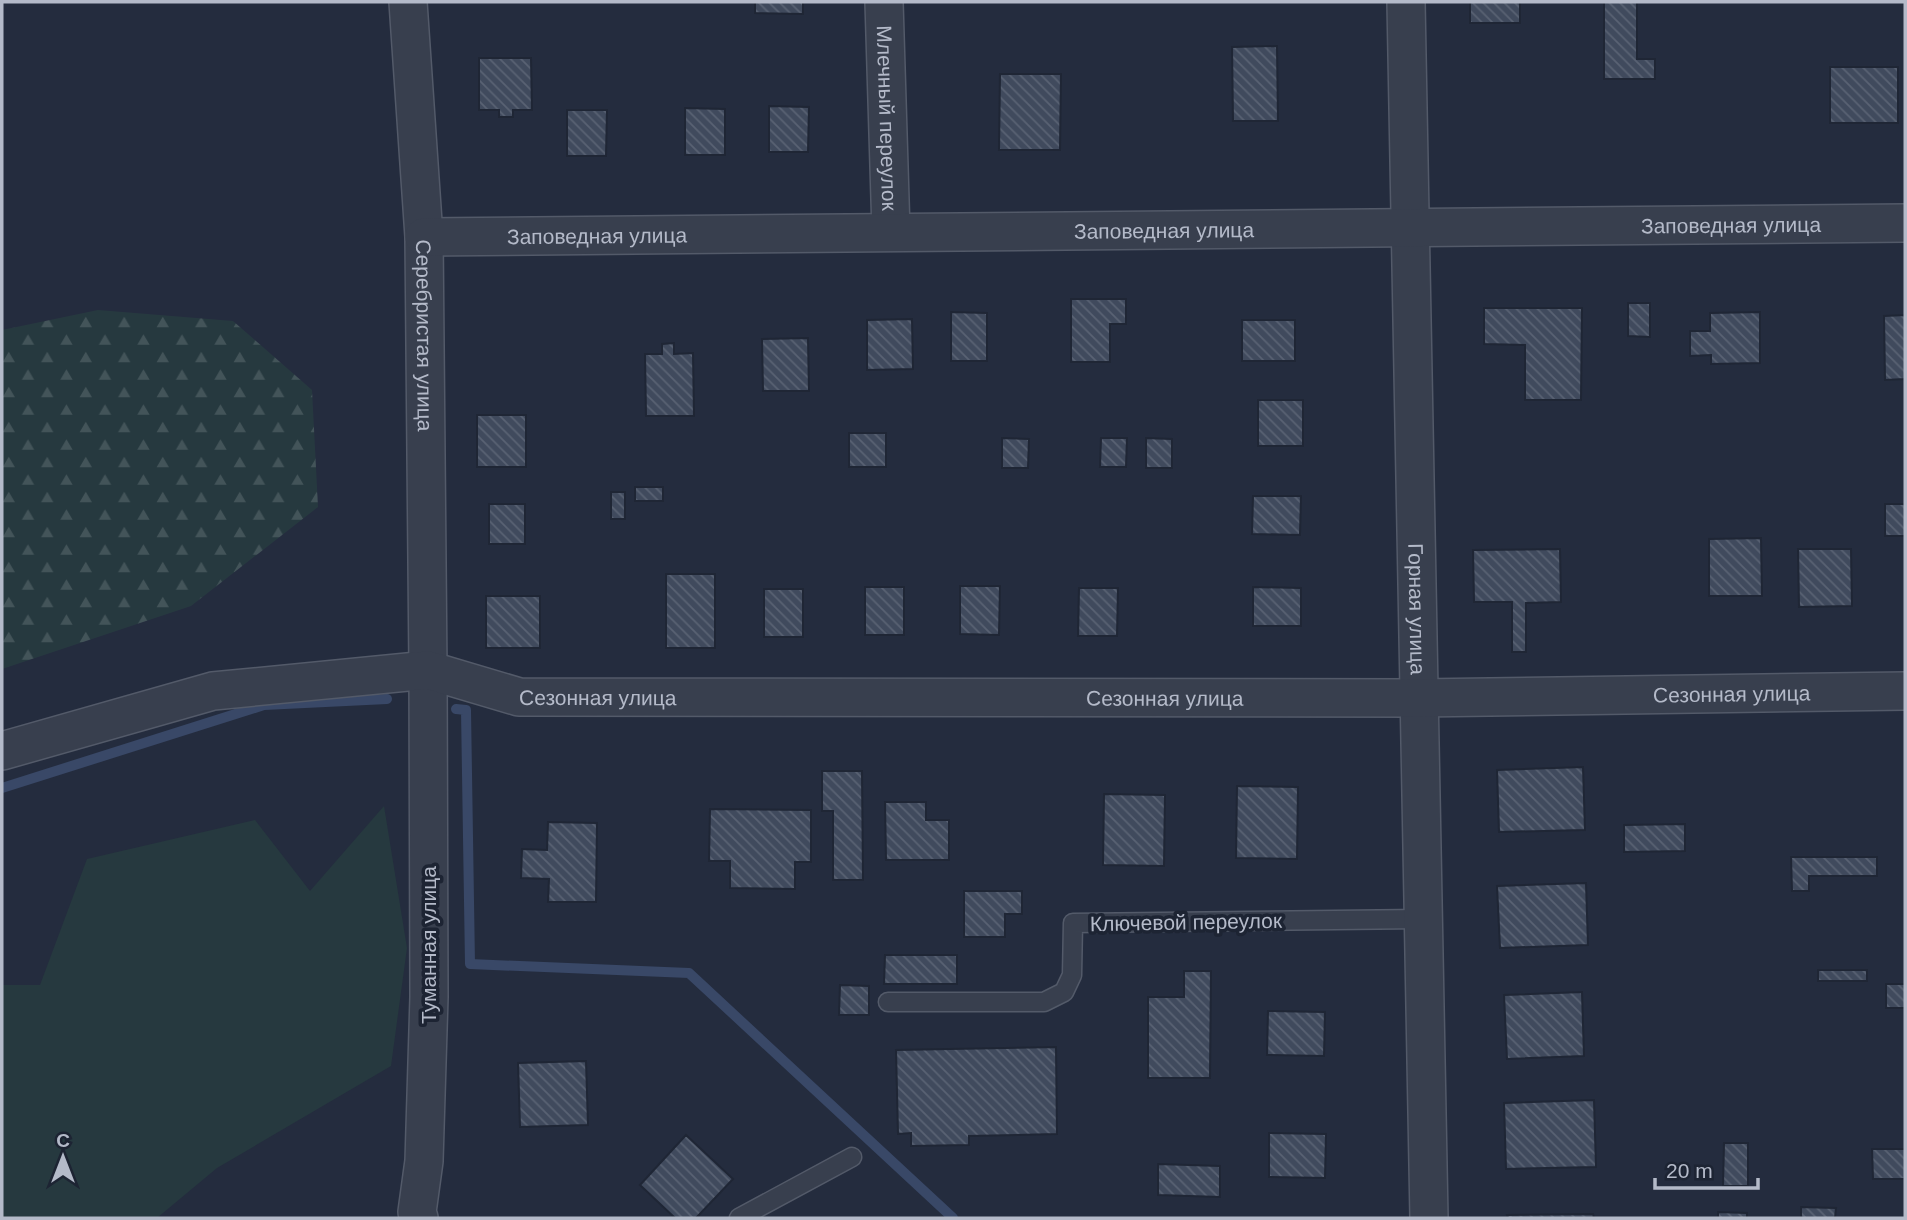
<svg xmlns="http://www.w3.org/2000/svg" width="1907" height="1220" font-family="Arial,sans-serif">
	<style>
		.grass { fill: #26393f }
		.forest { fill: url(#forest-firs) }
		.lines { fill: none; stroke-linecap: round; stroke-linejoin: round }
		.stream { stroke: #394867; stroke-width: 10 }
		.building { fill: url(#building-back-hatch); stroke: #1f2635; stroke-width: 2 }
		.lane-casing { stroke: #535a69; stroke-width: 21 }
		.street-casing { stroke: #535a69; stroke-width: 40 }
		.lane { stroke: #383f4e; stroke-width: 18 }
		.street { stroke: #383f4e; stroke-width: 37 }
		.labels { text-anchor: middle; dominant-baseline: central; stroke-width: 7; stroke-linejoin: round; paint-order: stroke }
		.street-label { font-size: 21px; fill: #b4bac9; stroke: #1d2433 }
	</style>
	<defs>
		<pattern id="forest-firs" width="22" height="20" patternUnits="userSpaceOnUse" patternTransform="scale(1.75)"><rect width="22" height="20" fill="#26393f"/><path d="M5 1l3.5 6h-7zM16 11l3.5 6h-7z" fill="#435459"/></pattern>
		<pattern id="building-back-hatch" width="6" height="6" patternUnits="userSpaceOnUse" patternTransform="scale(1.75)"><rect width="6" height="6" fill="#404a5d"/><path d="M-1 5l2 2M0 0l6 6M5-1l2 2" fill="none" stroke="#596273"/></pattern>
	</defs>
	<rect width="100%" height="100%" fill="#242c3e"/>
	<!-- grass -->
	<path class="grass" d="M 384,806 L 407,948 L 391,1066 L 217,1168 L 157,1218 L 2,1218 L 2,985 L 40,985 L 87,859 L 255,820 L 310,891 Z"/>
	<!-- forest -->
	<path class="forest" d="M 98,310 L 233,321 L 312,390 L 318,507 L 191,606 L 2,669 L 2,330 Z"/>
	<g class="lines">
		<!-- stream -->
		<path class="stream" d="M 456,709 L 466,710 L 470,964 L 689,973 L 953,1218
			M 2,788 L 264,705 L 387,699"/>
	</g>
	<!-- building -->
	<path class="building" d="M 755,2 L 803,2 L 803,14 L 755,13 Z
		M 1470,2 L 1520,2 L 1520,23 L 1470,23 Z
		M 1604,2 L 1637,2 L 1637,59 L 1655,59 L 1655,79 L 1604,79 Z
		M 1277,46 L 1278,121 L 1233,121 L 1232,47 Z
		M 479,58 L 531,58 L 532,110 L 513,110 L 513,117 L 499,117 L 499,110 L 479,110 Z
		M 1830,67 L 1898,67 L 1898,123 L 1830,123 Z
		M 1000,74 L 1061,74 L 1060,150 L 999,150 Z
		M 769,106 L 809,107 L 808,152 L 769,152 Z
		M 685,108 L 725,109 L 725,155 L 685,155 Z
		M 567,110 L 607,110 L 606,156 L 567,156 Z
		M 1071,299 L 1126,299 L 1126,324 L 1110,324 L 1110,362 L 1071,362 Z
		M 1628,303 L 1650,303 L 1650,337 L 1628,336 Z
		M 1484,308 L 1582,308 L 1581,400 L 1525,400 L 1525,345 L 1484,344 Z
		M 951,312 L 987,313 L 987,361 L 951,361 Z
		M 1760,312 L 1760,363 L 1711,364 L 1711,355 L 1690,356 L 1690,331 L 1710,331 L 1710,313 Z
		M 1905,315 L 1905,379 L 1885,380 L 1884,316 Z
		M 912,319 L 913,369 L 867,370 L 867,320 Z
		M 1242,320 L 1295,320 L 1295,361 L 1242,361 Z
		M 808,338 L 809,391 L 763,391 L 762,339 Z
		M 674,343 L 674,354 L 693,353 L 694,416 L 646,416 L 645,354 L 662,354 L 662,344 Z
		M 1258,400 L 1303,400 L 1303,446 L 1258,446 Z
		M 477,415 L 526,415 L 526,467 L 477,467 Z
		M 849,433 L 886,433 L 886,467 L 849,467 Z
		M 1002,438 L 1029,439 L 1028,468 L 1002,468 Z
		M 1101,438 L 1127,438 L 1126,467 L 1100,467 Z
		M 1146,438 L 1172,439 L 1172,468 L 1146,468 Z
		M 635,487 L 663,487 L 663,501 L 635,501 Z
		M 611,492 L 625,492 L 625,519 L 611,519 Z
		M 1253,496 L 1301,496 L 1300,535 L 1252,534 Z
		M 489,504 L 525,504 L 525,544 L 489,544 Z
		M 1885,504 L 1905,504 L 1905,536 L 1885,536 Z
		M 1761,538 L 1762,596 L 1709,596 L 1709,539 Z
		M 1560,549 L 1561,602 L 1526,603 L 1526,652 L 1512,652 L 1512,602 L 1474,602 L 1473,550 Z
		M 1798,549 L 1851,549 L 1852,606 L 1799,607 Z
		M 666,574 L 715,574 L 715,648 L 666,648 Z
		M 960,586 L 1000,586 L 999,635 L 960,634 Z
		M 865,587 L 904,587 L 904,635 L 865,635 Z
		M 1253,587 L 1301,588 L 1301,626 L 1253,626 Z
		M 1079,588 L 1118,588 L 1117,636 L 1078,636 Z
		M 764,589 L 803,589 L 803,637 L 764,637 Z
		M 486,596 L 540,596 L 540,648 L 486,648 Z
		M 1583,767 L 1585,830 L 1499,832 L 1497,770 Z
		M 822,771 L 862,771 L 863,880 L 833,880 L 833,811 L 822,811 Z
		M 1237,786 L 1298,787 L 1297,859 L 1236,858 Z
		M 1104,794 L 1165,795 L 1164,866 L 1103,865 Z
		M 885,802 L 926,802 L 926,820 L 949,820 L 949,860 L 886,860 Z
		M 710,809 L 811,810 L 811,862 L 795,862 L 795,889 L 730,888 L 730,861 L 709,861 Z
		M 548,822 L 597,823 L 596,902 L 548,902 L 549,879 L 521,878 L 522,849 L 547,850 Z
		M 1685,824 L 1685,851 L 1624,852 L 1624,825 Z
		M 1791,857 L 1877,857 L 1877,876 L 1809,876 L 1809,891 L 1792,891 Z
		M 1586,883 L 1588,945 L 1500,948 L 1497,886 Z
		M 964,891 L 1022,891 L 1022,914 L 1005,914 L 1005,937 L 964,937 Z
		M 885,955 L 957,955 L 957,984 L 884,984 Z
		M 1818,970 L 1867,970 L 1867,981 L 1818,981 Z
		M 1184,971 L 1211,971 L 1210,1078 L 1148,1078 L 1148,997 L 1184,997 Z
		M 1886,984 L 1905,984 L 1905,1008 L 1886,1008 Z
		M 840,985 L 869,986 L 869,1015 L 839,1015 Z
		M 1582,992 L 1584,1056 L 1507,1059 L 1504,995 Z
		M 1268,1011 L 1325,1012 L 1324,1056 L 1267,1055 Z
		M 1056,1047 L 1057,1134 L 969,1136 L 969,1145 L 911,1146 L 911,1133 L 898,1134 L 896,1050 Z
		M 586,1061 L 588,1125 L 520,1127 L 518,1063 Z
		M 1594,1100 L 1596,1167 L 1506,1169 L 1504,1103 Z
		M 1269,1133 L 1326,1134 L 1325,1178 L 1269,1177 Z
		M 686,1135 L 733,1179 L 696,1218 L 675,1218 L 640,1185 Z
		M 1724,1143 L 1748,1143 L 1748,1186 L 1723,1186 Z
		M 1872,1149 L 1905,1149 L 1905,1179 L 1873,1179 Z
		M 1158,1164 L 1220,1166 L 1220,1197 L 1158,1195 Z
		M 1801,1207 L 1836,1208 L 1835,1218 L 1801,1218 Z
		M 1718,1212 L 1747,1213 L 1747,1218 L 1718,1218 Z
		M 1593,1214 L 1594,1218 L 1508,1218 L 1507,1215 Z"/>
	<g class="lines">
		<defs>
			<path id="lane" d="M 888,1002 L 1044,1002 L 1064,992 L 1072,975 L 1073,923 L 1422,919
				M 739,1218 L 852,1157"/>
			<g id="street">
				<path id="s1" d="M 408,2 L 424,237 L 428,670 L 429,997 L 424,1161 L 417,1212 L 419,1218"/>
				<path id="s2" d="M 884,2 L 891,232"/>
				<path id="s3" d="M 1406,2 L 1429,1218"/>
				<path id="s4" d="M 424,237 L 1905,223"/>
				<path id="s5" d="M 2,751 L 213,691 L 428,670 L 519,697 L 1418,698 L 1905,691"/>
			</g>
		</defs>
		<!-- lane casing -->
		<use href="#lane" class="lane-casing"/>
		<!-- street casing -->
		<use href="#street" class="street-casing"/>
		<!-- lane -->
		<use href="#lane" class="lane"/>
		<!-- street -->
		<use href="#street" class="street"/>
	</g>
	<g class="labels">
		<!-- street labels -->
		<g class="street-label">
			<text stroke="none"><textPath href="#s2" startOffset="116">Млечный переулок</textPath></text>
			<text stroke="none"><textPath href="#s4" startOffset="1307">Заповедная улица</textPath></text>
			<text stroke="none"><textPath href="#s4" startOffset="740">Заповедная улица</textPath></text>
			<text stroke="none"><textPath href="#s4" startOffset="173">Заповедная улица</textPath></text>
			<text stroke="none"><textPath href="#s1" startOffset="334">Серебристая улица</textPath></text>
			<text stroke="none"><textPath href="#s3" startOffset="607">Горная улица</textPath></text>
			<text stroke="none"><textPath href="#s5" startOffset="1743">Сезонная улица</textPath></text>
			<text stroke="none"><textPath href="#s5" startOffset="609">Сезонная улица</textPath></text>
			<text stroke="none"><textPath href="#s5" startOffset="1176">Сезонная улица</textPath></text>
			<text transform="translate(1186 922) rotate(-1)">Ключевой переулок</text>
			<text transform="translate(428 945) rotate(-90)">Туманная улица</text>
		</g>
	</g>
	<!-- border -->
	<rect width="1907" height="1220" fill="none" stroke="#b4bac9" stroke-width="7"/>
	<!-- north arrow -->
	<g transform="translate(63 1157)" stroke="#1d2433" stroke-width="5" paint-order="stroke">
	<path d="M0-5L12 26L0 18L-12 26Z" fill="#b4bac9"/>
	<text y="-10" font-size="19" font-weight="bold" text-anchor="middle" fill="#b4bac9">С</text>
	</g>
	<!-- scale -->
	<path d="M1655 1178v10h103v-10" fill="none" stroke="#b4bac9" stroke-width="3.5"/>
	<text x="1666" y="1178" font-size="21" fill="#b4bac9" stroke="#1d2433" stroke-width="5" paint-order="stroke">20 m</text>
</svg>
